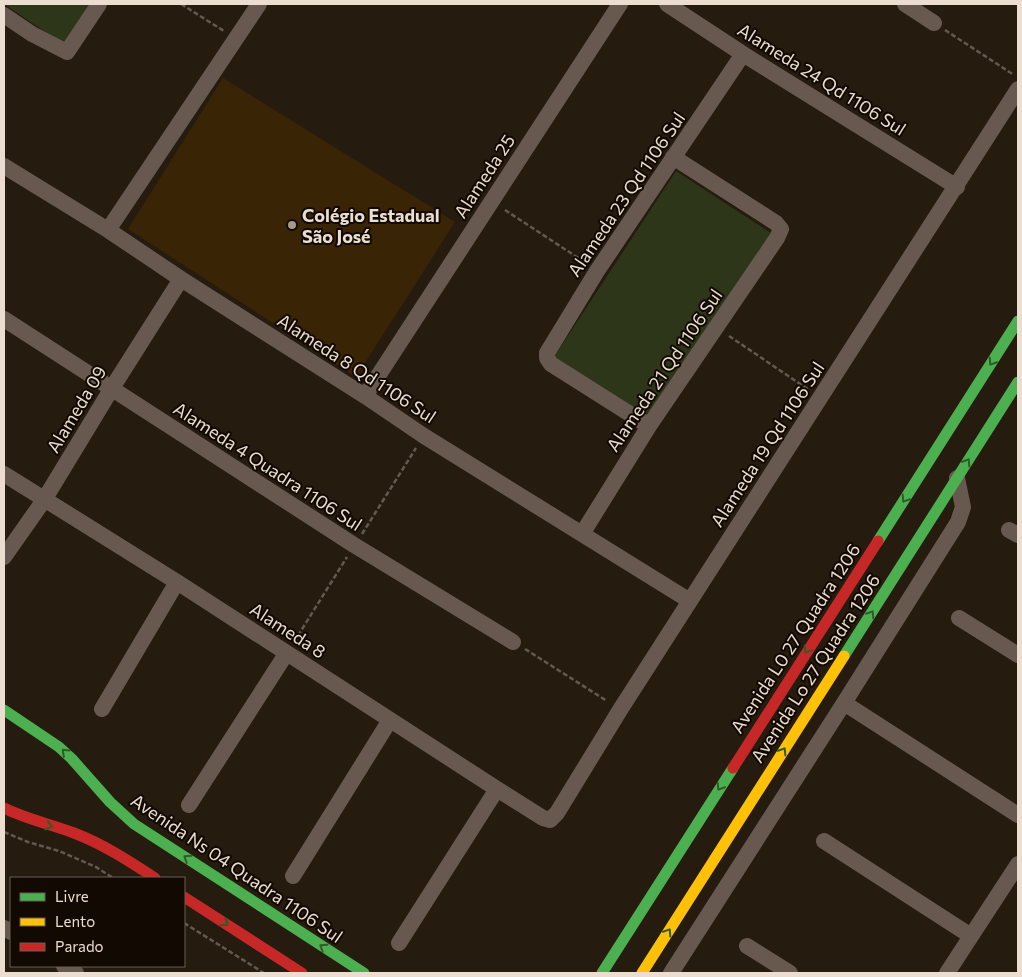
<svg xmlns="http://www.w3.org/2000/svg" width="1022" height="977" font-family="Commissioner,sans-serif">
	<style>
		.built { fill: #3a2406 }
		.green { fill: #2d3619 }
		.lines { fill: none; stroke-linecap: round; stroke-linejoin: round }
		.path { stroke: #645950; stroke-width: 2.5; stroke-dasharray: 5 2.5; stroke-linecap: butt }
		.street { stroke: #675950; stroke-width: 16 }
		.fast { stroke: #4caf50; stroke-width: 11 }
		.slow { stroke: #ffc107; stroke-width: 11 }
		.jam { stroke: #c62828; stroke-width: 11 }
		.oneway { stroke: #2e5c29 }
		.poi-dot { fill: #a69a8c; stroke: #110902; stroke-width: 2 }
		.labels { text-anchor: middle; dominant-baseline: central; stroke-width: 4; stroke-linejoin: round; paint-order: stroke }
		.street-label { font-size: 18px; fill: #ebded0; stroke: #110902 }
		.poi-label { font-size: 18px; font-weight: bold; fill: #ebded0; stroke: #110902; text-anchor: start }
	</style>
	<rect width="100%" height="100%" fill="#261b0f"/>
	<!-- built -->
	<path class="built" d="M 223,78 L 455,222 L 356,377 L 128,229 Z"/>
	<!-- green -->
	<path class="green" d="M 4,4 L 93,4 L 66,46 Z
		M 676,171 L 771,233 L 649,419 L 554,357 Z"/>
	<g class="lines">
		<!-- path -->
		<path class="path" d="M 181,4 L 224,31
			M 945,30 L 1014,75
			M 505,210 L 586,263
			M 729,336 L 809,390
			M 362,534 L 416,448
			M 294,642 L 347,557
			M 525,649 L 607,701
			M 4,832 L 28,842 L 59,851 L 96,867 L 113,878
			M 184,923 L 264,973"/>
		<!-- street -->
		<path class="street" d="M 667,4 L 743,54 L 957,187
			M 905,4 L 934,23
			M 4,15 L 32,34 L 67,52 L 99,4
			M 4,166 L 108,230 L 181,279 L 365,396 L 424,436 L 690,601
			M 108,230 L 259,4
			M 4,319 L 354,545 L 513,642
			M 365,396 L 620,4
			M 649,426 L 551,364 L 547,358 L 547,353 L 597,271 L 743,54
			M 4,474 L 177,582 L 497,789 L 543,818 L 550,820 L 557,813 L 620,710 L 1018,89
			M 1009,530 L 1018,535
			M 582,534 L 649,426 L 777,238 L 781,229 L 776,223 L 673,157
			M 4,557 L 44,500 L 112,388 L 181,279
			M 959,618 L 1018,655
			M 844,703 L 1018,815
			M 102,709 L 177,582
			M 189,805 L 286,654
			M 824,841 L 971,936
			M 293,876 L 390,720
			M 4,928 L 11,932
			M 399,943 L 497,789
			M 747,946 L 790,973
			M 64,966 L 76,973
			M 671,973 L 844,703 L 958,522 L 963,507 L 957,478
			M 947,973 L 1018,864"/>
		<!-- fast -->
		<path class="fast" d="M 878,541 L 1018,321
			M 844,656 L 1018,382
			M 4,710 L 59,747 L 72,759 L 110,802 L 134,824 L 364,973
			M 602,973 L 733,768"/>
		<!-- slow -->
		<path class="slow" d="M 642,973 L 844,656"/>
		<!-- jam -->
		<path class="jam" d="M 733,768 L 878,541
			M 4,808 C 26,819 50,824 74,833 C 103,844 129,861 155,878
			M 184,897 L 302,973"/>
	</g>
	<!-- one-way arrows -->
	<defs><path id="oneway-chevron" d="M-2-3.5L2.5 0L-2 3.5" fill="none" stroke-width="1.6" stroke-linecap="round" stroke-linejoin="round" transform="scale(1.25)"/></defs>
	<g class="oneway">
		<use href="#oneway-chevron" transform="translate(992 362) rotate(123)"/>
		<use href="#oneway-chevron" transform="translate(967 462) rotate(-57)"/>
		<use href="#oneway-chevron" transform="translate(905 499) rotate(123)"/>
		<use href="#oneway-chevron" transform="translate(871 614) rotate(-57)"/>
		<use href="#oneway-chevron" transform="translate(807 650) rotate(123)"/>
		<use href="#oneway-chevron" transform="translate(783 751) rotate(-58)"/>
		<use href="#oneway-chevron" transform="translate(65 752) rotate(-137)"/>
		<use href="#oneway-chevron" transform="translate(720 787) rotate(122)"/>
		<use href="#oneway-chevron" transform="translate(49 826) rotate(17)"/>
		<use href="#oneway-chevron" transform="translate(187 858) rotate(-147)"/>
		<use href="#oneway-chevron" transform="translate(225 923) rotate(33)"/>
		<use href="#oneway-chevron" transform="translate(668 932) rotate(-57)"/>
		<use href="#oneway-chevron" transform="translate(323 947) rotate(-147)"/>
	</g>
	<!-- markers -->
	<circle class="poi-dot" cx="292" cy="225" r="5"/>
	<g class="labels">
		<!-- street labels -->
		<g class="street-label">
			<text transform="translate(822 79) rotate(32)">Alameda 24 Qd 1106 Sul</text>
			<text transform="translate(484 176) rotate(-57)">Alameda 25</text>
			<text transform="translate(626 194) rotate(-56)">Alameda 23 Qd 1106 Sul</text>
			<text transform="translate(357 368) rotate(33)">Alameda 8 Qd 1106 Sul</text>
			<text transform="translate(664 370) rotate(-56)">Alameda 21 Qd 1106 Sul</text>
			<text transform="translate(76 409) rotate(-59)">Alameda 09</text>
			<text transform="translate(767 444) rotate(-57)">Alameda 19 Qd 1106 Sul</text>
			<text transform="translate(268 466) rotate(33)">Alameda 4 Quadra 1106 Sul</text>
			<text transform="translate(288 630) rotate(33)">Alameda 8</text>
			<text transform="translate(795 638) rotate(-57)">Avenida L0 27 Quadra 1206</text>
			<text transform="translate(815 668) rotate(-57)">Avenida Lo 27 Quadra 1206</text>
			<text transform="translate(237 868) rotate(34)">Avenida Ns 04 Quadra 1106 Sul</text>
		</g>
		<!-- poi labels -->
		<g class="poi-label">
			<text x="302" y="215">Colégio Estadual<tspan x="302" dy="21">São José</tspan></text>
		</g>
	</g>
	<!-- border -->
	<rect width="1022" height="977" fill="none" stroke="#ebded0" stroke-width="10"/>
	<!-- legend -->
	<rect x="10" y="877" width="175" height="90" fill="#110902" stroke="#685e54"/>
	<rect x="20" y="893" width="25" height="8" fill="#4caf50" stroke="#685e54"/>
	<text x="55" y="902" font-size="15" fill="#ebded0">Livre</text>
	<rect x="20" y="918" width="25" height="8" fill="#ffc107" stroke="#685e54"/>
	<text x="55" y="927" font-size="15" fill="#ebded0">Lento</text>
	<rect x="20" y="943" width="25" height="8" fill="#c62828" stroke="#685e54"/>
	<text x="55" y="952" font-size="15" fill="#ebded0">Parado</text>
</svg>
